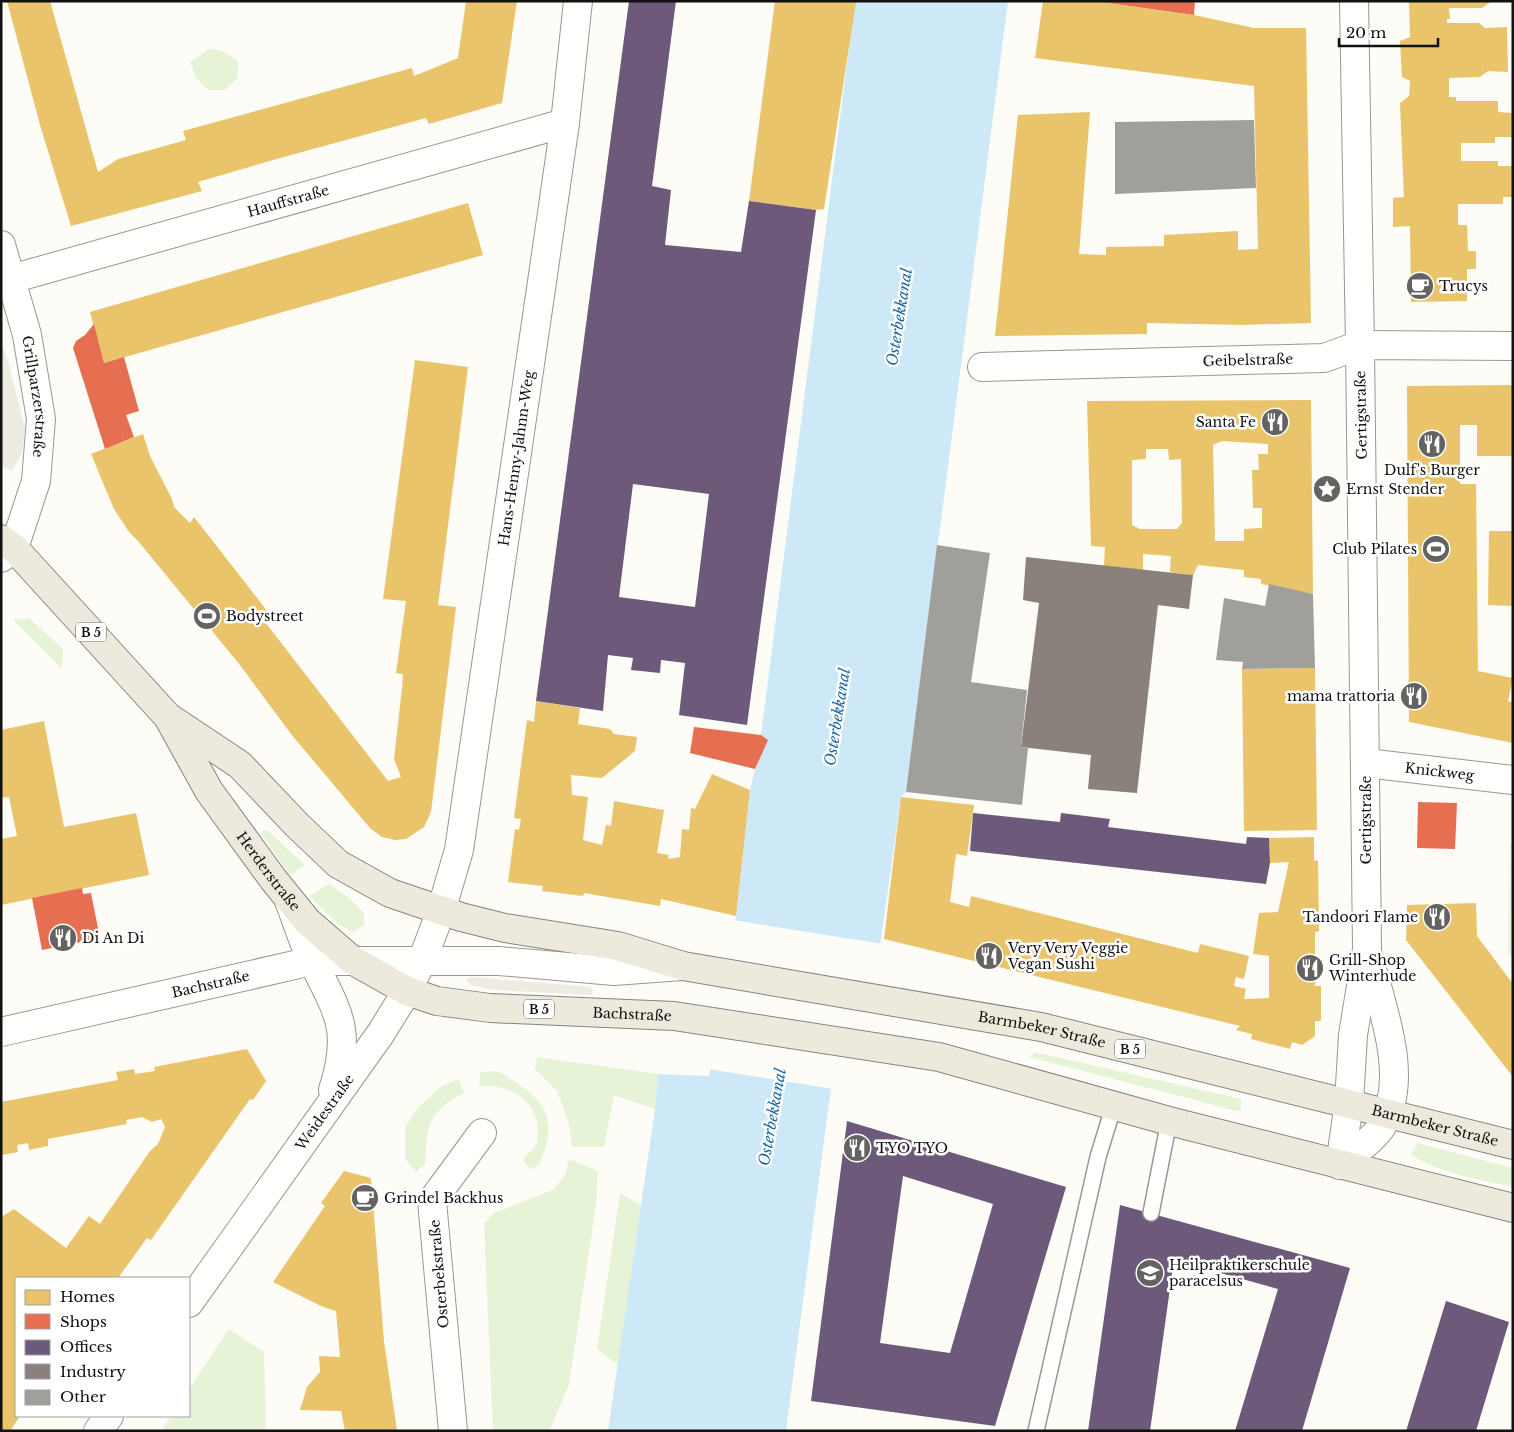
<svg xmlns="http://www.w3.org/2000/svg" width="1514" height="1432" font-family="'Libre Baskerville',serif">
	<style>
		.green { fill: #e7f3d7 }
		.plaza { fill: #edebe2 }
		.water { fill: #cde8f7 }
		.pier { fill: #fdfcf7 }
		.homes { fill: #e9c46a; fill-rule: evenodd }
		.shops { fill: #e76f51 }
		.offices { fill: #6d597a; fill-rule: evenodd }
		.industry { fill: #8a817c }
		.building { fill: #a19f9c }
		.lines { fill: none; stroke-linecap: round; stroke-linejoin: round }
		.service-casing { stroke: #979795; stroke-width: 18 }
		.minor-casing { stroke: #979795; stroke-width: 30 }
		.tertiary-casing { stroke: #979795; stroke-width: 30 }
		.primary-casing { stroke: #858482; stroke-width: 30 }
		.service { stroke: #fffffe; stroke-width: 15 }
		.minor { stroke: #fffffe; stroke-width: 28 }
		.tertiary { stroke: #fffffe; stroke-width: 28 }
		.primary { stroke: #ede9dc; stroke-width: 28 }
		.labels { text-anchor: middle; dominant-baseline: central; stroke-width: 5; stroke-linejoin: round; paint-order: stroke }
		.shield { fill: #fff; stroke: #585858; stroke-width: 1 }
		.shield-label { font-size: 12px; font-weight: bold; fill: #111 }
		.street-label { font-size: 14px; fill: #111; stroke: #fff }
		.poi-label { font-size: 14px; fill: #111; stroke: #fff; text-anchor: start }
		.water-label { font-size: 15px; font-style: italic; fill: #1768a6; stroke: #fff }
	</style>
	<rect width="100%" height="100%" fill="#fdfcf7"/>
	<!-- green -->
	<path class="green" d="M 209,49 L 220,50 L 238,61 L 238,78 L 225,90 L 208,90 L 196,78 L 190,62 Z
		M 29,618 L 63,649 L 62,669 L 13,620 Z
		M 263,830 L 268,831 L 305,865 L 290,875 L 262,835 Z
		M 1510,843 L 1513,843 L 1513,955 L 1508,955 Z
		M 329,884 L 348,897 L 364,913 L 364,925 L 353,932 L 338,924 L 309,896 Z
		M 1035,1052 L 1241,1099 L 1241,1110 L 1237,1111 L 1029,1057 Z
		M 537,1057 L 658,1074 L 655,1109 L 614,1095 L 604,1147 L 572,1147 L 569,1124 L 557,1091 L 535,1069 Z
		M 498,1071 C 541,1097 562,1113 539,1165 L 530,1169 L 523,1160 C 527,1155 536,1147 537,1141 C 543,1104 513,1083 479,1086 L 480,1072 Z
		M 459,1079 L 464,1093 C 428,1112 427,1125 425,1164 L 416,1172 L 405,1159 L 405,1128 L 416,1110 L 441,1086 Z
		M 1417,1143 L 1513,1168 L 1513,1187 C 1478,1179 1441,1174 1411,1155 Z
		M 569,1159 L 598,1171 L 596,1205 L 569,1385 L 549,1431 L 493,1431 L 484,1224 L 494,1213 L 553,1190 L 565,1175 Z
		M 620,1193 L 641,1205 L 618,1365 L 597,1349 Z
		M 229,1329 L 264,1352 L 266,1431 L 161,1431 L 171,1416 L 189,1416 L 189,1389 Z"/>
	<!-- plaza -->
	<path class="plaza" d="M 1,344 L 8,361 L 25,428 L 22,453 L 12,471 L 1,466 Z
		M 472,977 L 591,987 L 593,991 L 592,995 L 493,990 L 471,985 L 466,980 Z"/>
	<!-- water -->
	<path class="water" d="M 855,1 L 1008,1 L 906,792 L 901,797 L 880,946 L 856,944 L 829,1103 L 786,1431 L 608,1431 L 655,1109 L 658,1074 L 709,1076 L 736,916 L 750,790 L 755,769 L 767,740 L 761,735 Z"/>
	<!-- pier -->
	<path class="pier" d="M 733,920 L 883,944 L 881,949 L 858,947 L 834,1089 L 708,1069 Z"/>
	<!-- homes -->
	<path class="homes" d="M 7,1 L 50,1 L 98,172 L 118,159 L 186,140 L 183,131 L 412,68 L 414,76 L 458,58 L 466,1 L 517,1 L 502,103 L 429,124 L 426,118 L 273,160 L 198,182 L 202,191 L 71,226 L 40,125 Z
		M 775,1 L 856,2 L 824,209 L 816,210 L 749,201 Z
		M 1043,1 L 1092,1 L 1194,15 L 1254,28 L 1306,28 L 1311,323 L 1241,325 L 1147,323 L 1147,334 L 995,336 L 1018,115 L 1090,112 L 1079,254 L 1106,255 L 1106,247 L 1164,246 L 1164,235 L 1238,231 L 1238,250 L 1258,249 L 1254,86 L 1035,58 Z
		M 1409,1 L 1492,1 L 1482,8 L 1449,8 L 1450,19 L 1447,19 L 1447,23 L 1479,23 L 1485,28 L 1507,27 L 1508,72 L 1488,71 L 1480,77 L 1449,78 L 1449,97 L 1456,97 L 1456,101 L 1498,101 L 1498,112 L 1513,113 L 1513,137 L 1495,137 L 1495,143 L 1461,143 L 1461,161 L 1498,161 L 1498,166 L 1513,166 L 1513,197 L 1503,197 L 1503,204 L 1458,204 L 1458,225 L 1467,225 L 1468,251 L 1476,251 L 1476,269 L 1467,269 L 1467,301 L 1411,302 L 1410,226 L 1393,227 L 1393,198 L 1404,197 L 1400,103 L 1409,96 L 1410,81 L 1402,77 L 1400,41 L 1410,37 Z
		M 468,203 L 483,255 L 104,363 L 90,312 Z
		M 415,360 L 468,367 L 438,605 L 456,607 L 431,812 L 424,827 L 406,839 L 395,840 L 382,837 L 370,828 L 291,734 L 240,665 L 138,541 L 129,532 L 114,509 L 91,454 L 143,434 L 150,456 L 172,499 L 174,507 L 190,523 L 194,517 L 233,567 L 271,616 L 265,622 L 388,781 L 401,777 L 394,759 L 402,688 L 403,674 L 396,673 L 406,601 L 383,599 Z
		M 1513,385 L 1513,456 L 1477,456 L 1477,425 L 1460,425 L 1460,484 L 1476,484 L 1478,671 L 1513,678 L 1508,701 L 1513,703 L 1513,743 L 1409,722 L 1407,386 Z
		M 1311,400 L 1313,594 L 1261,584 L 1261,579 L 1244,577 L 1244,570 L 1198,565 L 1193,575 L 1170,572 L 1171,556 L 1143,554 L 1143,570 L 1104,566 L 1105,547 L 1091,546 L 1087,401 ZM 1222,441 L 1268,444 L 1268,454 L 1258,454 L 1259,470 L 1252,470 L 1253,508 L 1262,508 L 1262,528 L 1244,529 L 1244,541 L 1215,541 L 1213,445 ZM 1146,449 L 1168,449 L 1169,460 L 1181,459 L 1182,523 L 1177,529 L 1140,529 L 1132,525 L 1132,460 L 1146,459 Z
		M 1489,531 L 1513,531 L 1513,606 L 1488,605 Z
		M 1315,668 L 1317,830 L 1244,831 L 1242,669 Z
		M 536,701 L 580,708 L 578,724 L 610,729 L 614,734 L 637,737 L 635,751 L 602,778 L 571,775 L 572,795 L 588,797 L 583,840 L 602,845 L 606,825 L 611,826 L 614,801 L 664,810 L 657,853 L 669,855 L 668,859 L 680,857 L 682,829 L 689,830 L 691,808 L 695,809 L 712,774 L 750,790 L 736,916 L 661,899 L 660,906 L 584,893 L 583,896 L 542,891 L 543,886 L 508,882 L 515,829 L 519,830 L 521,819 L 514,818 L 527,720 L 534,722 Z
		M 44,721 L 64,827 L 136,813 L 149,875 L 1,905 L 1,839 L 17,836 L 9,797 L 1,798 L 1,730 Z
		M 901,797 L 974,805 L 967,856 L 956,854 L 950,902 L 969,907 L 971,896 L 1198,953 L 1200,944 L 1249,956 L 1244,979 L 1236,977 L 1234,986 L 1246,989 L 1244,999 L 1269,998 L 1269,956 L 1253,954 L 1259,913 L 1278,912 L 1289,862 L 1270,863 L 1269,838 L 1314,837 L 1314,861 L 1318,860 L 1319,931 L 1315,932 L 1315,986 L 1321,986 L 1321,1021 L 1315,1021 L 1315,1036 L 1302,1045 L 1292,1042 L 1290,1049 L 1251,1039 L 1252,1034 L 1236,1030 L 1240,1026 L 884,939 Z
		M 1476,903 L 1477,936 L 1513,984 L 1513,1077 L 1406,940 L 1407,905 Z
		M 247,1049 L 266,1081 L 253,1100 L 250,1099 L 151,1240 L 147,1238 L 118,1278 L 16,1278 L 16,1416 L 20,1416 L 10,1431 L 1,1431 L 1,1217 L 14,1209 L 66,1248 L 89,1216 L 100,1224 L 150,1151 L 158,1144 L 165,1127 L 161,1119 L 152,1122 L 142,1117 L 126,1120 L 127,1124 L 48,1139 L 48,1146 L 29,1150 L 28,1143 L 17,1145 L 18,1152 L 2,1155 L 1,1102 L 118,1080 L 116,1072 L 134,1069 L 135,1074 L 155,1071 L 154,1067 Z
		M 344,1171 L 371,1178 L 384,1341 L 397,1431 L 345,1431 L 341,1411 L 300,1410 L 307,1387 L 320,1372 L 319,1356 L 340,1357 L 336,1311 L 323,1307 L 273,1282 L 325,1206 L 321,1203 Z"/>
	<!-- shops -->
	<path class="shops" d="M 1101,1 L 1195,1 L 1194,15 L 1101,2 Z
		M 94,324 L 104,363 L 124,357 L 139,411 L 126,415 L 134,437 L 105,449 L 73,348 L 76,341 L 85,335 Z
		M 694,727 L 761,735 L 768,740 L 755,769 L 690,753 Z
		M 1418,802 L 1457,803 L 1455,849 L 1417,848 Z
		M 82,888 L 83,894 L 91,893 L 100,938 L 42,950 L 32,898 Z"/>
	<!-- offices -->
	<path class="offices" d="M 629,1 L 676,1 L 652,186 L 671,190 L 665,245 L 741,252 L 749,201 L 816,210 L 747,725 L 679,715 L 685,663 L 661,660 L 660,673 L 631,670 L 633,658 L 608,655 L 603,711 L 536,701 ZM 633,484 L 709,494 L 695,607 L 619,597 Z
		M 973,813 L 1060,822 L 1061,813 L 1110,819 L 1108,827 L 1246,844 L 1247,837 L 1269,838 L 1270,863 L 1266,884 L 970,851 Z
		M 847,1121 L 1066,1187 L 995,1426 L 811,1401 ZM 903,1176 L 993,1204 L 950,1353 L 880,1343 Z
		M 1120,1205 L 1350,1268 L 1302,1431 L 1235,1431 L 1278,1289 L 1174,1260 L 1150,1431 L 1088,1431 Z
		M 1446,1301 L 1509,1322 L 1476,1431 L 1406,1431 Z"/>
	<!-- industry -->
	<path class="industry" d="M 1026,557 L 1193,575 L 1189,609 L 1158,605 L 1137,793 L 1088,789 L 1091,755 L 1021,747 L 1039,603 L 1023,600 Z"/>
	<!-- building -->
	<path class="building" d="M 1254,120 L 1256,188 L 1115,194 L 1115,122 Z
		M 937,545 L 990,553 L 971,682 L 1027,690 L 1021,747 L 1028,748 L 1022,805 L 906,792 Z
		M 1269,584 L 1313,594 L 1315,668 L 1242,669 L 1243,662 L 1216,660 L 1224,598 L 1265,606 Z"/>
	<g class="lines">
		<defs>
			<path id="service" d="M 1151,1213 L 1169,1121
				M 1036,1431 L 1098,1157 L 1114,1105"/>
			<g id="minor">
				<path id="s1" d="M 1,245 L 27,335 L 41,419 L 36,481 L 14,548 L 1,558"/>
				<path id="s2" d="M 11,279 L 565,123"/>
				<path id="s3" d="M 982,367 L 1324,358 L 1360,345 L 1513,346"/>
				<path id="s4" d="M 1366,763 L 1513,780"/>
				<path id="s5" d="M 1,1032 L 312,961 L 422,961 L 441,911 L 459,850 L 544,268 L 565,123 L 578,1"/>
				<path d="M 453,1431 L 432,1201 L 482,1133"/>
			</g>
			<g id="tertiary">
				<path d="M 289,901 C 297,921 303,943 313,962 C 339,1014 352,1031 333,1090"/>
				<path d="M 1340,1165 L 1349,1103 L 1353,1035 L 1367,949 L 1360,345 L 1354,1"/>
				<path d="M 1340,1165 C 1351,1155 1375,1138 1382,1126 C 1410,1077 1382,1008 1369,958"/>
				<path id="s6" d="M 189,1303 L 381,1033 L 407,991 L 422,961 L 499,961 L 614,971 L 682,966"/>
				<path d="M 98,1431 L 109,1416"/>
			</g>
			<g id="primary">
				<path id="s7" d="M 1,539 L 14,548 L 168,717 L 209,791 L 273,879 L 307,921 L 352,960 L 407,991 L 437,1001 L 490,1008 L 674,1016 L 939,1057 L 1169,1121 L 1513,1208"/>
				<path id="s8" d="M 171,719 L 240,765 L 297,825 L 338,864 L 390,893 L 461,917 L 505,928 L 618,946 L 683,966 L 1041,1027 L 1513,1145"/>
			</g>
		</defs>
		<!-- service casing -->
		<use href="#service" class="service-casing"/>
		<!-- minor casing -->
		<use href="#minor" class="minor-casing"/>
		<!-- tertiary casing -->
		<use href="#tertiary" class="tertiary-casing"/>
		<!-- primary casing -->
		<use href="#primary" class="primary-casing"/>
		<!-- service -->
		<use href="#service" class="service"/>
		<!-- minor -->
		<use href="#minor" class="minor"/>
		<!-- tertiary -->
		<use href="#tertiary" class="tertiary"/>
		<!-- primary -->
		<use href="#primary" class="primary"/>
	</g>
	<!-- icons -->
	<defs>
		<symbol id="cafe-disc" viewBox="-11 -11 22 22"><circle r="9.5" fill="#646362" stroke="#fff"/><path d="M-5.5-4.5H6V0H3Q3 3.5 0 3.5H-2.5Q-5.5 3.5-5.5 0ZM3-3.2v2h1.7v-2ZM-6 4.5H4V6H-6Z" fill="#fff"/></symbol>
		<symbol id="restaurant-disc" viewBox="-11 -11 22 22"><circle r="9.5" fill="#646362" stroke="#fff"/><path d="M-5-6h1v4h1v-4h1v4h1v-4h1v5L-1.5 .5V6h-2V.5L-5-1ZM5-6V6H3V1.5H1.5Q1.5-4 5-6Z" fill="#fff"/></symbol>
		<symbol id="sight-disc" viewBox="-11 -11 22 22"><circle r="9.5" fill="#646362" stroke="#fff"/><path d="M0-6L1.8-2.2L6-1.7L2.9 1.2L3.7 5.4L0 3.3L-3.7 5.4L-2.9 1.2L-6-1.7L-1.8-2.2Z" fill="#fff"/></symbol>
		<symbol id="stadium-disc" viewBox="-11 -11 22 22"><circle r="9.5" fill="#646362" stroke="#fff"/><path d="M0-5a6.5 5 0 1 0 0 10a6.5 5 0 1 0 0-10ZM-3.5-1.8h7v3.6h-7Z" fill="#fff"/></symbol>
		<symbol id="school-disc" viewBox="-11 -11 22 22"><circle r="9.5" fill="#646362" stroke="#fff"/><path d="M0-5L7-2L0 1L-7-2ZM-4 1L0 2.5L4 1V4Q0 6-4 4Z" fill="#fff"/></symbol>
	</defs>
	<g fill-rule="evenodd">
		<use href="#cafe-disc" x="1404" y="270" width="32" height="32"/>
		<use href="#restaurant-disc" x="1259" y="406" width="32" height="32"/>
		<use href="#restaurant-disc" x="1416" y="428" width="32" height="32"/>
		<use href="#sight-disc" x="1311" y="473" width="32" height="32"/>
		<use href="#stadium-disc" x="1420" y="533" width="32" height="32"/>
		<use href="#stadium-disc" x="191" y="600" width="32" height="32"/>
		<use href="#restaurant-disc" x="1398" y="680" width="32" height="32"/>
		<use href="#restaurant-disc" x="1421" y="901" width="32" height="32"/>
		<use href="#restaurant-disc" x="47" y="922" width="32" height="32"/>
		<use href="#restaurant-disc" x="973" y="940" width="32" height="32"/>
		<use href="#restaurant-disc" x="1294" y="952" width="32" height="32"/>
		<use href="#restaurant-disc" x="841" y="1132" width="32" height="32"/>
		<use href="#cafe-disc" x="349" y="1182" width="32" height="32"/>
		<use href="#school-disc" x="1134" y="1257" width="32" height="32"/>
	</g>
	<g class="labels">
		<!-- shield labels -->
		<g class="shield">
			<rect x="76" y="622.5" width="30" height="19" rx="4"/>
			<rect x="524" y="999.5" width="30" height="19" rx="4"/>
			<rect x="1115" y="1039.5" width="30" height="19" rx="4"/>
		</g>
		<g class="shield-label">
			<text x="91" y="632">B 5</text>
			<text x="539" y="1009">B 5</text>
			<text x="1130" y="1049">B 5</text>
		</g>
		<!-- street labels -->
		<g class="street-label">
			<text stroke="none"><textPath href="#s2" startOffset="288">Hauffstraße</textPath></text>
			<text stroke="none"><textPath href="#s3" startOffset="266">Geibelstraße</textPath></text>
			<text stroke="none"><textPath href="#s1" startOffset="156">Grillparzerstraße</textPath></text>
			<text transform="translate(1361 415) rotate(-91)">Gertigstraße</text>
			<text stroke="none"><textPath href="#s5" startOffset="942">Hans-Henny-Jahnn-Weg</textPath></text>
			<text stroke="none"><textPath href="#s4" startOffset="74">Knickweg</textPath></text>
			<text transform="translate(1366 820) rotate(-90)">Gertigstraße</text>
			<text stroke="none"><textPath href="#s7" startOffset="429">Herderstraße</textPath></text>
			<text stroke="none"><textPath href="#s5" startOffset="215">Bachstraße</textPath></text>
			<text stroke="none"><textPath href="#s7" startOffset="842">Bachstraße</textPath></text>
			<text stroke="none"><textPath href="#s8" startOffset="949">Barmbeker Straße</textPath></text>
			<text stroke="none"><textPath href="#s6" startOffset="234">Weidestraße</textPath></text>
			<text stroke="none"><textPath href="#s8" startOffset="1354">Barmbeker Straße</textPath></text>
			<text transform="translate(439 1274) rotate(-95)">Osterbekstraße</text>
		</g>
		<!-- poi labels -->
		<g class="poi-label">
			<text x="1439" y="286">Trucys</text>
			<text x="1256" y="422" text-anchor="end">Santa Fe</text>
			<text x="1432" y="470" text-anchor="middle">Dulf's Burger</text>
			<text x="1346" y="489">Ernst Stender</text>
			<text x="1417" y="549" text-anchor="end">Club Pilates</text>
			<text x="226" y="616">Bodystreet</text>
			<text x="1395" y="696" text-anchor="end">mama trattoria</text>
			<text x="1418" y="917" text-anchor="end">Tandoori Flame</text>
			<text x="82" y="938">Di An Di</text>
			<text x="1008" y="948">Very Very Veggie<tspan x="1008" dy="16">Vegan Sushi</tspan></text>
			<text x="1329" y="960">Grill-Shop<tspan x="1329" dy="16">Winterhude</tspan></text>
			<text x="876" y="1148">TYO TYO</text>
			<text x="384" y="1198">Grindel Backhus</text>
			<text x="1169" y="1265">Heilpraktikerschule<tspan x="1169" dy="16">paracelsus</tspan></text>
		</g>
		<!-- water labels -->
		<g class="water-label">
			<text transform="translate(899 317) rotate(-81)">Osterbekkanal</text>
			<text transform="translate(837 717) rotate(-81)">Osterbekkanal</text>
			<text transform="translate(772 1117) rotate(-80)">Osterbekkanal</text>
		</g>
	</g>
	<!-- border -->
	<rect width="1514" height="1432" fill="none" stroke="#111111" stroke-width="5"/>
	<!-- legend -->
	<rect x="15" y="1277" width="175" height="140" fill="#ffffff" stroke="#a0a0a0"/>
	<rect x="25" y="1290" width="25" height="15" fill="#e9c46a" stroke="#a0a0a0"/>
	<text x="60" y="1302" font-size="15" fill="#111111">Homes</text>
	<rect x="25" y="1314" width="25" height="15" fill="#e76f51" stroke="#a0a0a0"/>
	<text x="60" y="1327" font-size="15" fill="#111111">Shops</text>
	<rect x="25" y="1340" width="25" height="15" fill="#6d597a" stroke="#a0a0a0"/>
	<text x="60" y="1352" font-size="15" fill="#111111">Offices</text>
	<rect x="25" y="1364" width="25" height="15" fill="#8a817c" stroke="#a0a0a0"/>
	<text x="60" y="1377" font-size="15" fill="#111111">Industry</text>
	<rect x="25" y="1390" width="25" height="15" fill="#a19f9c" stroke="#a0a0a0"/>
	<text x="60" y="1402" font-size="15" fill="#111111">Other</text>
	<!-- scale -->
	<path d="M1339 38v8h99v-8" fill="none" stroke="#111111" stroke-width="2.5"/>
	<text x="1346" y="38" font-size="15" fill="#111111" stroke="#ffffff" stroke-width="4" paint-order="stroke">20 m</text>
</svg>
